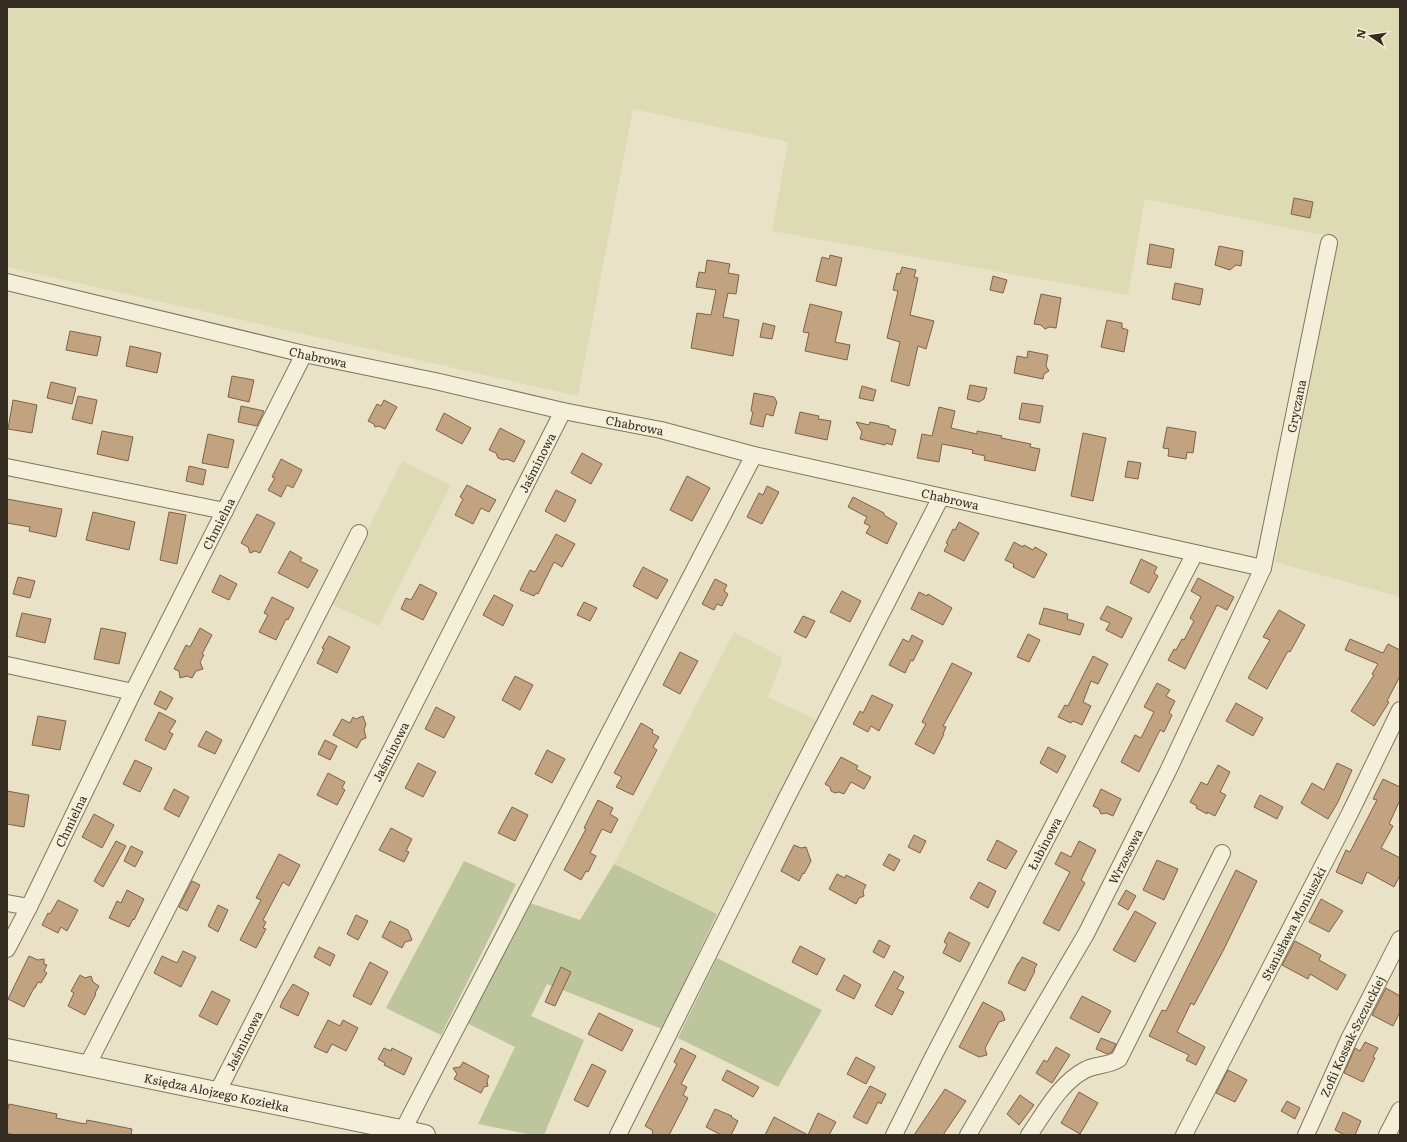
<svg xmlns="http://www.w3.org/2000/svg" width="1407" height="1142" font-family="Literata,serif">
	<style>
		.farmland { fill: #dddbb4 }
		.green { fill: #bcc59b }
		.building { fill: #c2a380; stroke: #7e6246 }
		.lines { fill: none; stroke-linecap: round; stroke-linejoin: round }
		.minor-casing { stroke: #82755e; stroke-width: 18 }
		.tertiary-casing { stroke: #82755e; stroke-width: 22 }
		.minor { stroke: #f4efd8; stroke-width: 16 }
		.tertiary { stroke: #f4efd8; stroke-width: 20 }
		.labels { text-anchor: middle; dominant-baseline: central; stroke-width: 3.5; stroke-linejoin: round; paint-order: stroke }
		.street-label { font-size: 12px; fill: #342c20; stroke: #f1ecd4 }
	</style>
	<rect width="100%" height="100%" fill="#e9e2c6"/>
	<!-- farmland -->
	<path class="farmland" d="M 7,7 L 1400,7 L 1400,597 L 1275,562 L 1334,237 L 1145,199 L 1128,295 L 772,231 L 788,142 L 633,109 L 578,396 L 7,267 Z
		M 402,461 L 451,485 L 379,626 L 331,604 Z
		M 734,632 L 783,658 L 768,697 L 818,721 L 717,914 L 614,864 Z"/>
	<!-- green -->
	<path class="green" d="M 464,861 L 516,884 L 441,1035 L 386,1008 Z
		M 614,864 L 717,914 L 662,1029 L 547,984 L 531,1016 L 584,1040 L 544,1135 L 533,1135 L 478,1124 L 515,1047 L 467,1023 L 530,903 L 580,920 Z
		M 717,958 L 822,1010 L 778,1087 L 678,1038 Z"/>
	<!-- building -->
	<path class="building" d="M 1294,198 L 1313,202 L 1310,218 L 1291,214 Z
		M 1150,244 L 1174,249 L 1171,268 L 1147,264 Z
		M 1219,246 L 1243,251 L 1241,266 L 1236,265 L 1230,270 L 1215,265 Z
		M 830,255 L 842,258 L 836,286 L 816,281 L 822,257 L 829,259 Z
		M 707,260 L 730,264 L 728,273 L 739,275 L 736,294 L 728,293 L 723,317 L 739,320 L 733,356 L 691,348 L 697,313 L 711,315 L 716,290 L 696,287 L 699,272 L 705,273 Z
		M 902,267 L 916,270 L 914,277 L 918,278 L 910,315 L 934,321 L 926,349 L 918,346 L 909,386 L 891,381 L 900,342 L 887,338 L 898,291 L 893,290 L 897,273 L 900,274 Z
		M 993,276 L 1007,280 L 1003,293 L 990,290 Z
		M 1175,283 L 1203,289 L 1200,305 L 1172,299 Z
		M 1041,294 L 1061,298 L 1056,328 L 1049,327 L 1045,329 L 1041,325 L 1034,324 Z
		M 810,304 L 842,312 L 835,342 L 850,345 L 847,360 L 805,351 L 809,333 L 803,332 Z
		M 1107,320 L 1122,323 L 1122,328 L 1128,330 L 1124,352 L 1101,347 Z
		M 763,323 L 775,326 L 772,339 L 760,337 Z
		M 70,331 L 101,337 L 97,356 L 66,350 Z
		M 130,346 L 161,353 L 157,373 L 126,366 Z
		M 1028,351 L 1048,355 L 1046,366 L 1049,371 L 1044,374 L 1043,379 L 1014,373 L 1017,356 L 1027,358 Z
		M 232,376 L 254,380 L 249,402 L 228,397 Z
		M 51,382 L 76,388 L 72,404 L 47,398 Z
		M 970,385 L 987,388 L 984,399 L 979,402 L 967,399 Z
		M 862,386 L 876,390 L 873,401 L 859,398 Z
		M 754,393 L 774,397 L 777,402 L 773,416 L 766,414 L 763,427 L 750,424 L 753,412 L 751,411 Z
		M 78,396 L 97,400 L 92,424 L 72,419 Z
		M 13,400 L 37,405 L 32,433 L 8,429 Z
		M 384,400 L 397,407 L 385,429 L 379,426 L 375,427 L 374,424 L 368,421 L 377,404 L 381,406 Z
		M 1022,403 L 1043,406 L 1040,423 L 1019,419 Z
		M 241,406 L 264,411 L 257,426 L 238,422 Z
		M 939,407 L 955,411 L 951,428 L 977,434 L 977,431 L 1002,436 L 1001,438 L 1031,444 L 1030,447 L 1040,449 L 1035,471 L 984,460 L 985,456 L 972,453 L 973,450 L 942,444 L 939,462 L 917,458 L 922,434 L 932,436 Z
		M 800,412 L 819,416 L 818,419 L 831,421 L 827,440 L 795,433 Z
		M 444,413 L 471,428 L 462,444 L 436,430 Z
		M 856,422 L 869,425 L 870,422 L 889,426 L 889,428 L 896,430 L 892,445 L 886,443 L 885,445 L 860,439 L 862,432 Z
		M 1167,427 L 1196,432 L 1193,453 L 1187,452 L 1186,459 L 1168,456 L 1169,449 L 1163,448 Z
		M 500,428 L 525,441 L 514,462 L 507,459 L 503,460 L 498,458 L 496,453 L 489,450 Z
		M 102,431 L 133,437 L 128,461 L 97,454 Z
		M 1083,433 L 1106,438 L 1093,501 L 1071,496 Z
		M 208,434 L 234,440 L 228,468 L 202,463 Z
		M 582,453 L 602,464 L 591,484 L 571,473 Z
		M 281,459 L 302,470 L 293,488 L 287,485 L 281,497 L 268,490 L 275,478 L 272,477 Z
		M 1128,461 L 1141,463 L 1138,479 L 1125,477 Z
		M 189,466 L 206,470 L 203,485 L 186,481 Z
		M 687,476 L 710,488 L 692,521 L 670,510 Z
		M 467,485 L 496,500 L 489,512 L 481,508 L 473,524 L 455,515 L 463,499 L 460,497 Z
		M 767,486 L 779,492 L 762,524 L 747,517 L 759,493 L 763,495 Z
		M 556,490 L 576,500 L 565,522 L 545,511 Z
		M 853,497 L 884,513 L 884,515 L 897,523 L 887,544 L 866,533 L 870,526 L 864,523 L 867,517 L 848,507 Z
		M 7,499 L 62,509 L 56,537 L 29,531 L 30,527 L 7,523 Z
		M 93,512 L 135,522 L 129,550 L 86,540 Z
		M 169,512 L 186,515 L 177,564 L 160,560 Z
		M 257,514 L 275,523 L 260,553 L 255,551 L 250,553 L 248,547 L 241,543 Z
		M 959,522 L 979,533 L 964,561 L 944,551 L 948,544 L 946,543 L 953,529 L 955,530 Z
		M 556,534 L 575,544 L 562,567 L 554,562 L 538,594 L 536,593 L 534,596 L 520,590 L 530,570 L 535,572 Z
		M 1014,542 L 1023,547 L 1024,545 L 1033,550 L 1035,547 L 1047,554 L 1034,578 L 1013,567 L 1014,564 L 1005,560 Z
		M 290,551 L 302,558 L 300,561 L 318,570 L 308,588 L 278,573 Z
		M 1141,559 L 1157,567 L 1154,573 L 1158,576 L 1149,593 L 1130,583 Z
		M 643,567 L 668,580 L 657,599 L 633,586 Z
		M 220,575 L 237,584 L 229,600 L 212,592 Z
		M 18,577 L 35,581 L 30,598 L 13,594 Z
		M 1198,578 L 1234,597 L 1227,610 L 1217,605 L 1185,669 L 1168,660 L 1174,649 L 1176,650 L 1182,639 L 1184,640 L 1194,621 L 1190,618 L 1201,597 L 1191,591 Z
		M 715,579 L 727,585 L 724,591 L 728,594 L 722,606 L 717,604 L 714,610 L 702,604 Z
		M 420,584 L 437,593 L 423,620 L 401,609 L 406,598 L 411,600 Z
		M 842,591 L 861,601 L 850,622 L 830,612 Z
		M 919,592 L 927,596 L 928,594 L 952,608 L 943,625 L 911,609 Z
		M 494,595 L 513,605 L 503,626 L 483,615 Z
		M 272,597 L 294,608 L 288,620 L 286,619 L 276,640 L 259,632 L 268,615 L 264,613 Z
		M 584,602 L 597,608 L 590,621 L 577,615 Z
		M 1107,606 L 1132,618 L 1122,638 L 1106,630 L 1110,623 L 1100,619 Z
		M 1044,608 L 1068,614 L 1067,619 L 1084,624 L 1080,635 L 1039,624 Z
		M 1279,610 L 1305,625 L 1290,652 L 1288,651 L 1267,689 L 1248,678 L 1270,640 L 1263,637 Z
		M 22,613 L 51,619 L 45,643 L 16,636 Z
		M 803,616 L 815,621 L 806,638 L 794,632 Z
		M 101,628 L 126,633 L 119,664 L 94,659 Z
		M 200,628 L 212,635 L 202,654 L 204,655 L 200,662 L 203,669 L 196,671 L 192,678 L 187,676 L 180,678 L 179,671 L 174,669 L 186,645 L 190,647 Z
		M 1028,634 L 1040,640 L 1029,662 L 1017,657 Z
		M 912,635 L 923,641 L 913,661 L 911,660 L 905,673 L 889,665 L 903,639 L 909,642 Z
		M 329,636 L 350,647 L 337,673 L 317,663 L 324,649 L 322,648 Z
		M 1350,639 L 1383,653 L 1388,644 L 1400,650 L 1400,676 L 1387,701 L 1389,702 L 1374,726 L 1351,711 L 1374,675 L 1372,674 L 1378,664 L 1345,650 Z
		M 680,652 L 698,661 L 680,694 L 663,685 Z
		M 1093,656 L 1108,664 L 1098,684 L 1091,681 L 1083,702 L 1091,706 L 1082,725 L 1073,721 L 1071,723 L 1058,717 L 1065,705 L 1068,706 Z
		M 952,663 L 972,673 L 943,726 L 946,727 L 943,734 L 944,734 L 934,754 L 915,744 L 926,724 L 922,722 Z
		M 515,676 L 533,685 L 520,710 L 502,700 Z
		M 1157,683 L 1170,690 L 1166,696 L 1175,701 L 1169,713 L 1172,715 L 1164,732 L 1160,730 L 1139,772 L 1121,762 L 1135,735 L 1141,738 L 1154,712 L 1144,707 Z
		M 160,691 L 173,698 L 166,710 L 154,704 Z
		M 872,695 L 893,705 L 879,731 L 871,726 L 868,732 L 853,724 L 860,711 L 863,713 Z
		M 1236,703 L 1263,718 L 1253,736 L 1226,721 Z
		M 436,707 L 455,717 L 444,738 L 425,729 Z
		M 159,712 L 176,721 L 169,732 L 173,734 L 165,750 L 145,740 Z
		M 38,716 L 66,721 L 60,750 L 32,745 Z
		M 363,716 L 366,725 L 364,729 L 366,738 L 361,740 L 357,748 L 333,735 L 342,719 L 350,723 L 353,717 L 356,719 Z
		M 641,723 L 653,730 L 652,733 L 659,737 L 653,747 L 657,750 L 633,795 L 616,787 L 622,777 L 614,773 Z
		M 206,731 L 222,740 L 215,754 L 198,746 Z
		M 325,740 L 337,746 L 330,760 L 318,754 Z
		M 1048,747 L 1066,756 L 1057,773 L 1040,763 Z
		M 547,750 L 565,759 L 552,783 L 535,774 Z
		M 841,757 L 858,766 L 856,769 L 871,777 L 864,789 L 851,782 L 844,794 L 839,792 L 835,793 L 831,791 L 830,787 L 825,784 Z
		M 135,760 L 152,768 L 140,792 L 123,784 Z
		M 418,763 L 436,772 L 423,797 L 405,788 Z
		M 1337,763 L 1352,770 L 1338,802 L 1328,819 L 1301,803 L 1312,783 L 1324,790 Z
		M 1218,765 L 1230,772 L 1220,792 L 1226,795 L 1215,816 L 1207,812 L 1207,814 L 1196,808 L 1197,806 L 1190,802 L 1201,782 L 1207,785 Z
		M 328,773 L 345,782 L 342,788 L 345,790 L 337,805 L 317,795 Z
		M 1383,779 L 1400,787 L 1400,800 L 1389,824 L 1393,826 L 1381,848 L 1400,858 L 1400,875 L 1394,887 L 1367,872 L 1362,884 L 1336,872 L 1346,850 L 1350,852 L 1377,800 L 1373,799 Z
		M 174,789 L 189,797 L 179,817 L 164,809 Z
		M 1101,789 L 1121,799 L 1113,816 L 1106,813 L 1101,814 L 1099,809 L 1093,806 Z
		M 7,791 L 29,795 L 24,827 L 7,824 Z
		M 1260,795 L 1283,807 L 1277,819 L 1254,807 Z
		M 598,800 L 613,808 L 610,814 L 618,819 L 611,833 L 602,829 L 590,853 L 596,856 L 588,872 L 586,871 L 581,880 L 564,870 L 586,829 L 584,828 Z
		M 512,807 L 528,815 L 515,841 L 498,833 Z
		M 94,814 L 114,825 L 102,848 L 82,837 Z
		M 391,828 L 412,839 L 406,851 L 409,852 L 404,862 L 379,850 Z
		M 914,835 L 926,841 L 920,853 L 908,847 Z
		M 997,840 L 1017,851 L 1006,869 L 987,860 Z
		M 116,841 L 126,846 L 103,887 L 94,881 Z
		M 1079,841 L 1096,850 L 1081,880 L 1085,883 L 1059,931 L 1043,923 L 1070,872 L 1055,864 L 1061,852 L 1071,857 Z
		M 794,845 L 801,848 L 806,847 L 811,861 L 804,874 L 803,873 L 799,881 L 781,871 Z
		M 131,846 L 143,852 L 135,867 L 124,861 Z
		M 279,854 L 300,865 L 289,886 L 283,882 L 263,920 L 266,922 L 263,928 L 266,929 L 256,948 L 240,940 L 261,900 L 256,898 Z
		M 889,854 L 900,860 L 894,871 L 883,865 Z
		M 1157,860 L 1178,869 L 1164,900 L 1143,890 Z
		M 1236,870 L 1257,881 L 1224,949 L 1194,1005 L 1191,1003 L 1177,1032 L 1205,1047 L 1196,1065 L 1186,1060 L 1189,1055 L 1149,1036 L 1162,1010 L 1166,1011 Z
		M 837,874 L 845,878 L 846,875 L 866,885 L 863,891 L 864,896 L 859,898 L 856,904 L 829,889 Z
		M 192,881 L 200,885 L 187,911 L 179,907 Z
		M 979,882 L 996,891 L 988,908 L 970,898 Z
		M 127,890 L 144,899 L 134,920 L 133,919 L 129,927 L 109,918 L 117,901 L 121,903 Z
		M 1126,890 L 1136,896 L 1128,910 L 1118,904 Z
		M 1321,899 L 1343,911 L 1329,932 L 1309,922 Z
		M 58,900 L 78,910 L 67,931 L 61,927 L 58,933 L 42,925 L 48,913 L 50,914 Z
		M 218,905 L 228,910 L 218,932 L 208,926 Z
		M 1135,911 L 1156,923 L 1135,962 L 1113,950 Z
		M 356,915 L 368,921 L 358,940 L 347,934 Z
		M 390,921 L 408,930 L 412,940 L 405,942 L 402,948 L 382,937 Z
		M 949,932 L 970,943 L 960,962 L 943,953 L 947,944 L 944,942 Z
		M 879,940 L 890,946 L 884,958 L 873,952 Z
		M 1295,941 L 1321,955 L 1319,960 L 1346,975 L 1337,990 L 1310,974 L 1308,979 L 1282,965 Z
		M 800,946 L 825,959 L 817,975 L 792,962 Z
		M 319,947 L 335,955 L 330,966 L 314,957 Z
		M 183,951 L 196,957 L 181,987 L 154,973 L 162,956 L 177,963 Z
		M 29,956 L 38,960 L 44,959 L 44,964 L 47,965 L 44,971 L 47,973 L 41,983 L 38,982 L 35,988 L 34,988 L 24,1007 L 8,999 Z
		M 1022,957 L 1037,964 L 1034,970 L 1035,971 L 1025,991 L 1008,983 L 1018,963 L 1019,963 Z
		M 370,962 L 388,972 L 371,1005 L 353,996 Z
		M 561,967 L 571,972 L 555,1006 L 545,1002 Z
		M 894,971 L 904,977 L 897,989 L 904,992 L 892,1015 L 875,1006 Z
		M 80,975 L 85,978 L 91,976 L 93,982 L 99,986 L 95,993 L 96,994 L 85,1015 L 68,1006 L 74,993 L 71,991 Z
		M 844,975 L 861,985 L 854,999 L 836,990 Z
		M 293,984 L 309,993 L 298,1016 L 280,1007 L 283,1000 Z
		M 1386,988 L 1400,996 L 1400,1012 L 1393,1026 L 1372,1015 Z
		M 212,991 L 230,1000 L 217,1025 L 199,1016 Z
		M 1082,996 L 1111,1011 L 1099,1033 L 1070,1018 Z
		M 983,1002 L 1002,1012 L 1005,1020 L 999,1022 L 985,1048 L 987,1055 L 979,1057 L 959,1047 Z
		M 599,1013 L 633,1030 L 622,1051 L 588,1034 Z
		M 328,1020 L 340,1026 L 343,1020 L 358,1028 L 346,1051 L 332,1044 L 327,1053 L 314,1047 Z
		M 1101,1038 L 1116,1044 L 1112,1052 L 1107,1054 L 1096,1049 Z
		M 1365,1042 L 1378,1048 L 1373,1057 L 1375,1058 L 1363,1082 L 1344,1073 L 1355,1048 L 1360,1051 Z
		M 1056,1047 L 1070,1055 L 1052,1083 L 1036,1073 L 1044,1060 L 1047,1062 Z
		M 384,1048 L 391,1051 L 392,1048 L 412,1058 L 404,1075 L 384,1065 L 385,1063 L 378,1059 Z
		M 681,1048 L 696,1056 L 681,1084 L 687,1087 L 683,1095 L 688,1098 L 669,1135 L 653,1135 L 652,1130 L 645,1126 L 677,1064 L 674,1062 Z
		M 856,1057 L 875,1067 L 866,1084 L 847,1074 Z
		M 463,1062 L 489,1076 L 487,1081 L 488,1086 L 484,1087 L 481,1093 L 454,1079 L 457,1074 L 453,1068 L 460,1067 Z
		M 592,1064 L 606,1071 L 588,1107 L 574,1100 Z
		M 727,1070 L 759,1087 L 753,1097 L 722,1080 Z
		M 1228,1070 L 1247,1080 L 1235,1102 L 1216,1093 Z
		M 870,1086 L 886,1094 L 881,1104 L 878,1102 L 867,1124 L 853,1117 Z
		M 945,1089 L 966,1101 L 943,1135 L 914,1135 Z
		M 1079,1092 L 1098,1103 L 1080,1134 L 1061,1123 Z
		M 1020,1095 L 1034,1105 L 1019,1125 L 1007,1114 Z
		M 1287,1101 L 1300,1108 L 1295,1119 L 1281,1111 Z
		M 9,1104 L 57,1114 L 56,1118 L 80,1123 L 86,1124 L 87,1120 L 132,1129 L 131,1135 L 15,1135 L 7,1133 L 7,1112 Z
		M 715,1109 L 732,1116 L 731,1117 L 738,1121 L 731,1135 L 721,1135 L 706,1127 Z
		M 1343,1112 L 1361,1121 L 1355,1135 L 1345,1135 L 1335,1130 Z
		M 818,1113 L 836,1122 L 829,1135 L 765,1135 L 774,1117 L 808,1135 Z"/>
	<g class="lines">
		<defs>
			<g id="minor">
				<path id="s1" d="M 7,282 L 304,354 L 435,381 L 563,411 L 661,430 L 754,455 L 1263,568"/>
				<path d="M 7,467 L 225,511"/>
				<path d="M 7,665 L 133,692"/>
				<path d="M 7,903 L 29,907"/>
				<path id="s2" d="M 7,949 L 29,907 L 133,692 L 304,354"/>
				<path d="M 87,1066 L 359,533"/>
				<path id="s3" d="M 217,1093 L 563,411"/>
				<path d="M 403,1130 L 754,455"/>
				<path d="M 618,1135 L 785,801 L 941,497"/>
				<path id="s4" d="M 894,1135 L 933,1057 L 1195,553"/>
				<path id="s5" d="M 968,1135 L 1086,934 L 1168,771 L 1263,568 L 1329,243"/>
				<path d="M 1029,1135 C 1045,1112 1060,1083 1085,1070 C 1096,1064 1109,1066 1119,1059 L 1222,853"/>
				<path id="s6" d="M 1184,1135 L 1350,813 L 1400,710"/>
				<path id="s7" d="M 1306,1135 L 1349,1039 L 1400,939"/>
				<path d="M 1387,1135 L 1400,1110"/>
			</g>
			<g id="tertiary">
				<path id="s8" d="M 7,1049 L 425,1135"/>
			</g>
		</defs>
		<!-- minor casing -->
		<use href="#minor" class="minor-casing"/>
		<!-- tertiary casing -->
		<use href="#tertiary" class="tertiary-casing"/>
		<!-- minor -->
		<use href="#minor" class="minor"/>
		<!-- tertiary -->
		<use href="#tertiary" class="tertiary"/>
	</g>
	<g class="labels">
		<!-- street labels -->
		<g class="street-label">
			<text stroke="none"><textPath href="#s1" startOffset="320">Chabrowa</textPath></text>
			<text stroke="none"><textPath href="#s5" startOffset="805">Gryczana</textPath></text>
			<text stroke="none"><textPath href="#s1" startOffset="644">Chabrowa</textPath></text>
			<text stroke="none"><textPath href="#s3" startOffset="707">Jaśminowa</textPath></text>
			<text stroke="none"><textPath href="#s1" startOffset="968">Chabrowa</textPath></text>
			<text stroke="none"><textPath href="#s2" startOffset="475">Chmielna</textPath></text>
			<text stroke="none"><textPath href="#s3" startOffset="383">Jaśminowa</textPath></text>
			<text stroke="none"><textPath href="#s2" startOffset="143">Chmielna</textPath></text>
			<text stroke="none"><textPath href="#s4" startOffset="328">Łubinowa</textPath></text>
			<text stroke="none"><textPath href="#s5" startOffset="320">Wrzosowa</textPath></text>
			<text stroke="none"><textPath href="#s6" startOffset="238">Stanisława Moniuszki</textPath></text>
			<text stroke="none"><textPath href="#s7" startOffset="109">Zofii Kossak-Szczuckiej</textPath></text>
			<text stroke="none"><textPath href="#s3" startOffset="59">Jaśminowa</textPath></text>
			<text stroke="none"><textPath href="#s8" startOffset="214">Księdza Alojzego Koziełka</textPath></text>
		</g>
	</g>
	<!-- border -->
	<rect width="1407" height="1142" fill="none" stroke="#342c20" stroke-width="16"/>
	<!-- north arrow -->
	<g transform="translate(1371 36) rotate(283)" stroke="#f1ecd4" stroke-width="3" paint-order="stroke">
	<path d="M0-3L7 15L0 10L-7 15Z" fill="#342c20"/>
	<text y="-6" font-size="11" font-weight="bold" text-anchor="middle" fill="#342c20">N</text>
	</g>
</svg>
